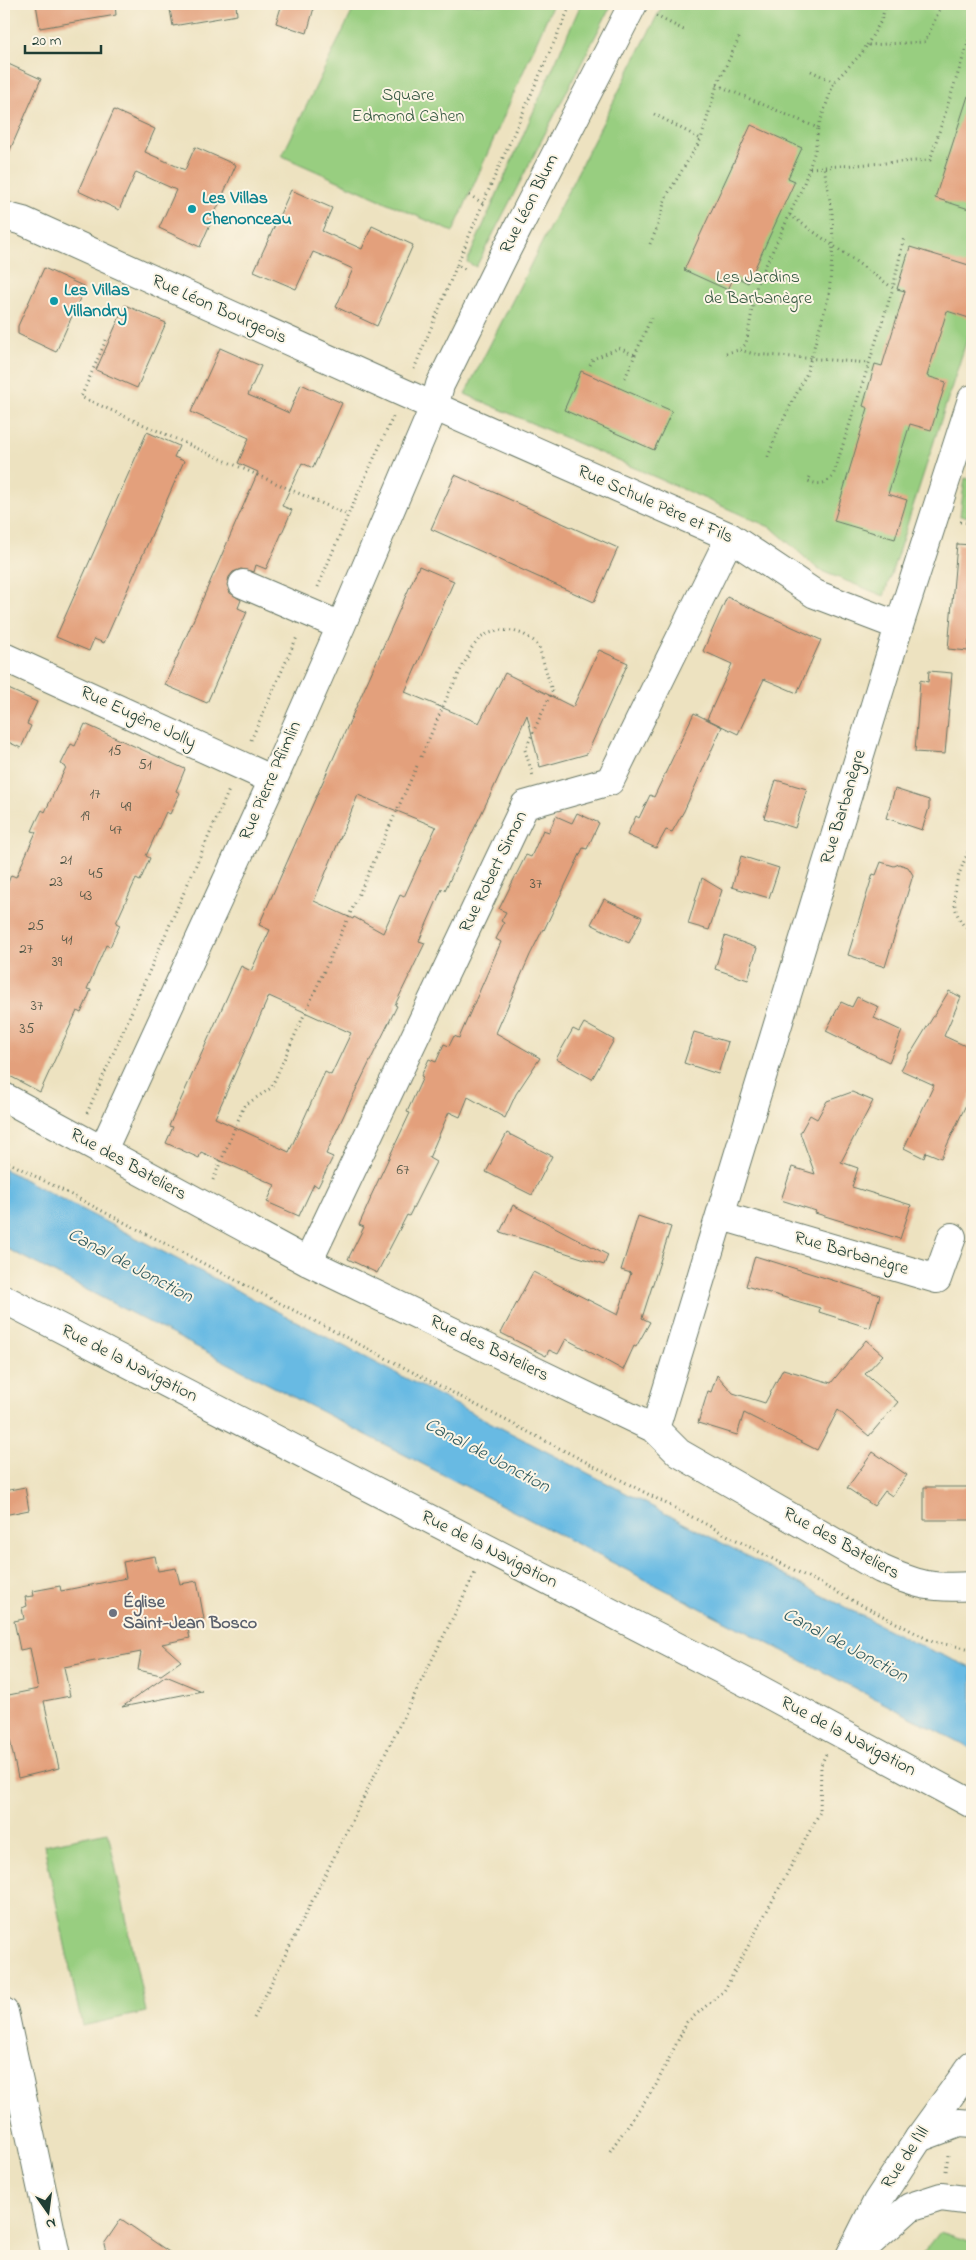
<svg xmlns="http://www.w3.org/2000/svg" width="976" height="2260" font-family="'Indie Flower',sans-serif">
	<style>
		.green { fill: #98ce80; stroke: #5c865a }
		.water { fill: #67bae3; stroke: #437c8c }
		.building { fill: #e3a07b; fill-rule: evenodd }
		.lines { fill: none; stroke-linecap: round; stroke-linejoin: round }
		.minor-casing { stroke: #677765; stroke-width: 30 }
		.major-casing { stroke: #677765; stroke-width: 30 }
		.highway-casing { stroke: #677765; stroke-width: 30 }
		.path { stroke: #677765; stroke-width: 3; stroke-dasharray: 1 4; stroke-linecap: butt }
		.minor { stroke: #fff; stroke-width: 28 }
		.major { stroke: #fff; stroke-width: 28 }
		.highway { stroke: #fff; stroke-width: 28 }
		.culture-dot { fill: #0f9aa8; stroke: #fcf5e5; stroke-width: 2 }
		.worship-dot { fill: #6b7280; stroke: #fcf5e5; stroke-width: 2 }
		.labels { text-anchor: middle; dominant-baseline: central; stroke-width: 4; stroke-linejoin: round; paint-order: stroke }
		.number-label { font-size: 15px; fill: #505646 }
		.park-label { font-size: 18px; fill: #375a43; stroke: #fcf5e5 }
		.culture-label { font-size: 18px; font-weight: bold; fill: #0d838f; stroke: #fcf5e5; text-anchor: start }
		.street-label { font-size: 18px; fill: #1f3d34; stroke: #fcf5e5 }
		.worship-label { font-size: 18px; font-weight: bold; fill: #5b616d; stroke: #fcf5e5; text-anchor: start }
		.water-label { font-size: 19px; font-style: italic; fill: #315c60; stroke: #fcf5e5 }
	</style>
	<rect width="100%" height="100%" fill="#fcf5e5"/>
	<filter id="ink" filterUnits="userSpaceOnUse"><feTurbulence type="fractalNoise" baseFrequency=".02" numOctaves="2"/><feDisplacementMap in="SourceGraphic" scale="10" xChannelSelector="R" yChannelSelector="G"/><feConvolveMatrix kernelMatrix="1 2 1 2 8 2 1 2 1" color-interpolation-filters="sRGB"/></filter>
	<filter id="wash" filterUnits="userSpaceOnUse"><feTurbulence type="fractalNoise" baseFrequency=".0096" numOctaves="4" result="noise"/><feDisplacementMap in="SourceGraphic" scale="20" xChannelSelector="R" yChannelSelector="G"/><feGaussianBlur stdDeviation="1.12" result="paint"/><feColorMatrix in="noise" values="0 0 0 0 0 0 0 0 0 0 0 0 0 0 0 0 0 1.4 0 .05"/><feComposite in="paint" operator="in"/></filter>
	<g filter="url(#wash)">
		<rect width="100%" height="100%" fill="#ede2c0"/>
		<!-- green -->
		<path class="green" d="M 356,4 L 553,4 L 453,232 L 282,156 Z
			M 581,4 L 612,4 L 476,267 L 467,262 Z
			M 663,4 L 972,4 L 972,324 L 884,596 L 819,570 L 772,528 L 465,394 Z
			M 965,478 L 972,480 L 972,517 L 960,516 Z
			M 108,1832 L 146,2012 L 82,2026 L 44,1845 Z
			M 940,2232 L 972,2242 L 972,2256 L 921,2256 Z"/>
		<!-- water -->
		<path class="water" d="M 4,1169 L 912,1642 L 972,1668 L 972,1749 L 4,1247 Z"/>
		<g id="blocks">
			<!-- building -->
			<path class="building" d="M 36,4 L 115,4 L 116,15 L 40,28 Z
				M 169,4 L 236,4 L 237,15 L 173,26 Z
				M 282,4 L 315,4 L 307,33 L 276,23 Z
				M 4,62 L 41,79 L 4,164 Z
				M 968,96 L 972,97 L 972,210 L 935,198 Z
				M 114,110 L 155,129 L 145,152 L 185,170 L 195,147 L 236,165 L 200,247 L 159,228 L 176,190 L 136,172 L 119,210 L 78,191 Z
				M 751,125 L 802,148 L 788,178 L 795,181 L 748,283 L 734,276 L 728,290 L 684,270 Z
				M 291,190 L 332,208 L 322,231 L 362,249 L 372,226 L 413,245 L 377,326 L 336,307 L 353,269 L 333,260 L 313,252 L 296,289 L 254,271 Z
				M 910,247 L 972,266 L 972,319 L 947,311 L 927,376 L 946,382 L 931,430 L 910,424 L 888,494 L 907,500 L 895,539 L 834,521 L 868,408 L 863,406 L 875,364 L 882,366 L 905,291 L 897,289 Z
				M 44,268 L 85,287 L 56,352 L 18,334 L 18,326 Z
				M 125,305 L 166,323 L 137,388 L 96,370 Z
				M 220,348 L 261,366 L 248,395 L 267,403 L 289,413 L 301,384 L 342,403 L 313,468 L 302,463 L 282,506 L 292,510 L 266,569 L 256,565 L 254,572 L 241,569 L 233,572 L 229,577 L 227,585 L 230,593 L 241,600 L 238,608 L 247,612 L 207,703 L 165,685 L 258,472 L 238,463 L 249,438 L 191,412 Z
				M 581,371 L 672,411 L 654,450 L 564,410 Z
				M 147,432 L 179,446 L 174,457 L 184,461 L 104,643 L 94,639 L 89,651 L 56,637 Z
				M 455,475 L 618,548 L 594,602 L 431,529 Z
				M 957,544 L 972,545 L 972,641 L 969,641 L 968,651 L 948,649 Z
				M 419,566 L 454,581 L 405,692 L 479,723 L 505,673 L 573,707 L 599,650 L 628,663 L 587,754 L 540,767 L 527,715 L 494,787 L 445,890 L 442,889 L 419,941 L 425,943 L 395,1005 L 397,1006 L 349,1104 L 326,1154 L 333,1157 L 318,1187 L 314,1184 L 299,1216 L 267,1202 L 275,1185 L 201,1152 L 199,1158 L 166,1143 L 173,1127 L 169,1126 L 241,966 L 251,971 L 270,930 L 259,925 ZM 358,795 L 436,827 L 404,897 L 400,895 L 383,933 L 354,917 L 353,919 L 314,901 ZM 269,996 L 351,1033 L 331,1075 L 325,1072 L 289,1152 L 215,1118 Z
				M 727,597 L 821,640 L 797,693 L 764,679 L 738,734 L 707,719 L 732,664 L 703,651 Z
				M 929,671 L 952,673 L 945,754 L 915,752 L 920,680 L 928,682 Z
				M 4,687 L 37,702 L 27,724 L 31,726 L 21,748 L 4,740 Z
				M 694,713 L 722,727 L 684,811 L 672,832 L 666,830 L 656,848 L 627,835 L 636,816 L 639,818 L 650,795 L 654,797 Z
				M 85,724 L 185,769 L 176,791 L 180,793 L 175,803 L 170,814 L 166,812 L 146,856 L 150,858 L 140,881 L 136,879 L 116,923 L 120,925 L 110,947 L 106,945 L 87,989 L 91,990 L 86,1002 L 81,1013 L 77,1011 L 40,1092 L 4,1073 L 4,893 L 11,875 L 16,877 L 36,832 L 32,831 L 37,820 L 42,810 L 45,812 L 66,767 L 61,764 L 71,744 L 75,746 Z
				M 776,780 L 807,789 L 795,828 L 764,818 Z
				M 895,789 L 929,800 L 929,808 L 922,830 L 886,818 Z
				M 577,813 L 599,823 L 587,849 L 583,848 L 544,930 L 543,929 L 530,955 L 496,1033 L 540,1058 L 516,1094 L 505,1118 L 468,1097 L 460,1117 L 449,1112 L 429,1158 L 436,1162 L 409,1216 L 407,1215 L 377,1273 L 348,1259 L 364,1227 L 359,1225 L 371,1198 L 370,1198 L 410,1113 L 407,1112 L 423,1077 L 421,1076 L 429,1059 L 436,1062 L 444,1044 L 449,1046 L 454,1036 L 459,1038 L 501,942 L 496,939 L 504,923 L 501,921 L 506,912 L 499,909 L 526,855 L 531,857 L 543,830 L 549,832 L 556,816 L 572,823 Z
				M 741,856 L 779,868 L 769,898 L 732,887 Z
				M 881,862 L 894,866 L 899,864 L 908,867 L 913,875 L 885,967 L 848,955 L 873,874 L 876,875 Z
				M 702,878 L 722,890 L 709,930 L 688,924 Z
				M 604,899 L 642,917 L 629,943 L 591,924 Z
				M 725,936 L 757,948 L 748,980 L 715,969 Z
				M 949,991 L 961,997 L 944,1036 L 972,1049 L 972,1092 L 941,1158 L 926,1152 L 924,1158 L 904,1148 L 934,1085 L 901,1070 L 910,1052 L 911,1053 Z
				M 857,997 L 879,1007 L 874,1018 L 902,1031 L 889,1062 L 826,1031 L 841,1002 L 852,1007 Z
				M 584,1023 L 614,1040 L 592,1079 L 556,1059 L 573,1029 L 579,1032 Z
				M 694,1032 L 728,1042 L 718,1074 L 684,1063 Z
				M 852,1092 L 873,1101 L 841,1162 L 858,1168 L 852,1187 L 911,1205 L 900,1239 L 815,1213 L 816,1211 L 781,1200 L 792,1167 L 815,1174 L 800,1133 L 810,1115 L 817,1119 L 827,1101 Z
				M 507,1133 L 552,1156 L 532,1195 L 486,1172 Z
				M 513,1205 L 608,1255 L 604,1265 L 500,1232 Z
				M 638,1216 L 671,1227 L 642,1318 L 650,1322 L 636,1347 L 634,1346 L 623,1370 L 566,1339 L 558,1354 L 549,1350 L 546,1356 L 501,1333 L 533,1272 L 618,1315 L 631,1273 L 621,1270 Z
				M 755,1256 L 880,1295 L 870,1328 L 819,1312 L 820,1308 L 746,1286 Z
				M 866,1340 L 883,1355 L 865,1374 L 898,1402 L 869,1436 L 838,1410 L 817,1450 L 744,1413 L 737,1435 L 698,1423 L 708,1391 L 711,1392 L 717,1375 L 733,1393 L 765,1403 L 783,1369 L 831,1383 Z
				M 873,1452 L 907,1475 L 892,1496 L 885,1491 L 874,1506 L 847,1488 Z
				M 25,1487 L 29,1510 L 4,1515 L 4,1491 Z
				M 924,1487 L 972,1487 L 972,1520 L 924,1520 Z
				M 155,1556 L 158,1571 L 176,1568 L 180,1584 L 197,1581 L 204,1619 L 186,1622 L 190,1638 L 162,1644 L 181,1661 L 161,1675 L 138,1670 L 141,1652 L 64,1667 L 70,1696 L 44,1701 L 59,1768 L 18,1778 L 4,1712 L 4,1696 L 38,1689 L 30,1648 L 20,1650 L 14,1621 L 24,1619 L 22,1608 L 27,1606 L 25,1597 L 34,1596 L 33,1591 L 60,1586 L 61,1591 L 126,1578 L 123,1562 Z
				M 166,1676 L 202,1691 L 122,1707 Z
				M 121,2219 L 175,2256 L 107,2256 L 104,2244 Z"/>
		</g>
	</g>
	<g filter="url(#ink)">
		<use href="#blocks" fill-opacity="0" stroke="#677765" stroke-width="1"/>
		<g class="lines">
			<defs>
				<path id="minor" d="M 4,216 L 23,221 L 404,393 L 730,537 L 815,594 L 899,626
					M 243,584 L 341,626
					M 4,657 L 273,780
					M 4,1097 L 308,1262 L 655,1429 L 679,1453 L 881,1569 C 917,1585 932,1589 972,1586
					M 102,1152 L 273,780 L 341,626 L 434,407 L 440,385 L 507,249 L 633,4
					M 722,1216 L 937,1279 L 952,1237
					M 308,1262 L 525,805 L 610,781 L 730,537
					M 4,1299 L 755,1687 L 972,1804
					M 655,1429 L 899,626 L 972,399"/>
				<path id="major" d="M 4,2012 L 56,2256
					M 850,2256 L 877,2202 L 919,2138 L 972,2065"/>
				<path id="highway" d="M 919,2138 L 959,2123 L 972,2124
					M 855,2256 L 910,2207 L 941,2197 L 972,2201"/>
			</defs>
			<!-- minor casing -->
			<use href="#minor" class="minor-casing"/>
			<!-- major casing -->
			<use href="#major" class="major-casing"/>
			<!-- highway casing -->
			<use href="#highway" class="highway-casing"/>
			<!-- path -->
			<path class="path" d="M 656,16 L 684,30
				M 867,45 L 881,21 L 886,4
				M 811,71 L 834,82
				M 717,85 L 818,128 L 834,82 L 862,53 L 867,45 L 925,42 L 942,4
				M 654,114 L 701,139
				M 810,168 L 930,160 L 972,30
				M 469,195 L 483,203 L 571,4
				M 790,215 L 893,288 L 904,237
				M 650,244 L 657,228 L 666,197 L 701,139 L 717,85 L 740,36
				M 457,265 L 483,203
				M 106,340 L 81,397 L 348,515
				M 740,350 L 754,354 L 869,363
				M 726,353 L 739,350 L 746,344 L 757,284 L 803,186 L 815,151 L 818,128
				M 590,365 L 593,359 L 619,348 L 635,355
				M 414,369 L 457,265 L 467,270
				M 625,378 L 651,318
				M 768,457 L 778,430 L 806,375 L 829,295 L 833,246 L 832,212 L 824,167
				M 810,477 L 808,481 C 819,485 825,485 833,476 L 893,288
				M 960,522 L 972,523
				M 318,587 L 348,515 L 393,417
				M 251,740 L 297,637
				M 421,757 L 448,695 L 472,648 L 479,639 L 487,634 L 499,630 L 513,631 L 523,634 L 534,641 L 539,647 L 552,691 L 525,750 L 533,776
				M 972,843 C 959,874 940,906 972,934
				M 87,1113 L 229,790
				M 4,1160 L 933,1642 L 972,1649
				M 213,1180 L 244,1106 L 271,1088 L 417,766
				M 254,2018 L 475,1573
				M 610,2151 L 656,2085 L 687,2022 L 724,1991 L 820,1812 L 821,1765 L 826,1754
				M 946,2171 L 948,2155"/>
			<!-- minor -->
			<use href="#minor" class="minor"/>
			<!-- major -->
			<use href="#major" class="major"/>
			<!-- highway -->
			<use href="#highway" class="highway"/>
		</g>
	</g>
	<!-- markers -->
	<g class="culture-dot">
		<circle cx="192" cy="209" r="5"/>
		<circle cx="54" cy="301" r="5"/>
	</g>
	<circle class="worship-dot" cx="113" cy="1613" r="5"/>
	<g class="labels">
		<!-- number labels -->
		<g class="number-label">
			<text x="115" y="751">15</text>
			<text x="145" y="765">51</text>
			<text x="95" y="794">17</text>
			<text x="126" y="807">49</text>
			<text x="85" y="816">19</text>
			<text x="116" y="830">47</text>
			<text x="66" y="860">21</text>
			<text x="96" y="874">45</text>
			<text x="56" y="882">23</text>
			<text x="536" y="884">37</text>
			<text x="86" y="896">43</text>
			<text x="36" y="926">25</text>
			<text x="67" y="940">41</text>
			<text x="26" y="949">27</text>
			<text x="57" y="962">39</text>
			<text x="37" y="1006">37</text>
			<text x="27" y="1029">35</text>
			<text x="403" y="1170">67</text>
		</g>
		<!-- park labels -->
		<g class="park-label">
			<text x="408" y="96">Square<tspan x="408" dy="21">Edmond Cahen</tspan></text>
			<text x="758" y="278">Les Jardins<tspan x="758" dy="21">de Barbanègre</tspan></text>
		</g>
		<!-- culture labels -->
		<g class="culture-label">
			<text x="202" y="199">Les Villas<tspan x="202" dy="21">Chenonceau</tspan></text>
			<text x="64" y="291">Les Villas<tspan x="64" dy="21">Villandry</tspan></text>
		</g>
		<!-- street labels -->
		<g class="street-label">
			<text transform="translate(530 204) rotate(-63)">Rue Léon Blum</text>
			<text transform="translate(219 310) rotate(24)">Rue Léon Bourgeois</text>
			<text transform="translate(655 505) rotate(24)">Rue Schule Père et Fils</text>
			<text transform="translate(138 718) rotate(25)">Rue Eugène Jolly</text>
			<text transform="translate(271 781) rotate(-66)">Rue Pierre Pflimlin</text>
			<text transform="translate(844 807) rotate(-73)">Rue Barbanègre</text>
			<text transform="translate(494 872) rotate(-64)">Rue Robert Simon</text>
			<text transform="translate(128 1165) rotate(29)">Rue des Bateliers</text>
			<text transform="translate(851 1254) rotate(16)">Rue Barbanègre</text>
			<text transform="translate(489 1349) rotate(26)">Rue des Bateliers</text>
			<text transform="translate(129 1364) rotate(27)">Rue de la Navigation</text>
			<text transform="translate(841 1544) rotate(29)">Rue des Bateliers</text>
			<text transform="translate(489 1550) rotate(27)">Rue de la Navigation</text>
			<text transform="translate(848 1737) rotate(28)">Rue de la Navigation</text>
			<text transform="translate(906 2158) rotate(-56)">Rue de l'Ill</text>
		</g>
		<!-- worship labels -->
		<g class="worship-label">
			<text x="123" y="1603">Église<tspan x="123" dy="21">Saint-Jean Bosco</tspan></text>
		</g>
		<!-- water labels -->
		<g class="water-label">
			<text transform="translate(130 1266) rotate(28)">Canal de Jonction</text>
			<text transform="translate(487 1456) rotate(28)">Canal de Jonction</text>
			<text transform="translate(845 1646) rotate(28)">Canal de Jonction</text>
		</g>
	</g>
	<!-- margin -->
	<rect width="976" height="2260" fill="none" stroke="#fcf5e5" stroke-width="20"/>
	<!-- north arrow -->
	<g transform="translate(48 2212) rotate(166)" stroke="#fcf5e5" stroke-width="4" paint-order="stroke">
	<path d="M0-4L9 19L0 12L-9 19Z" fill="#1f3d34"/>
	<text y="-8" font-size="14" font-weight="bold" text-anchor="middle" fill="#1f3d34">N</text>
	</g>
	<!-- scale -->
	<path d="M25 45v8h76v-8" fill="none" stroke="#1f3d34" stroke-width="2.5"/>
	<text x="32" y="45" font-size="15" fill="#1f3d34" stroke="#fcf5e5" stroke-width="4" paint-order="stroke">20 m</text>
</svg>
